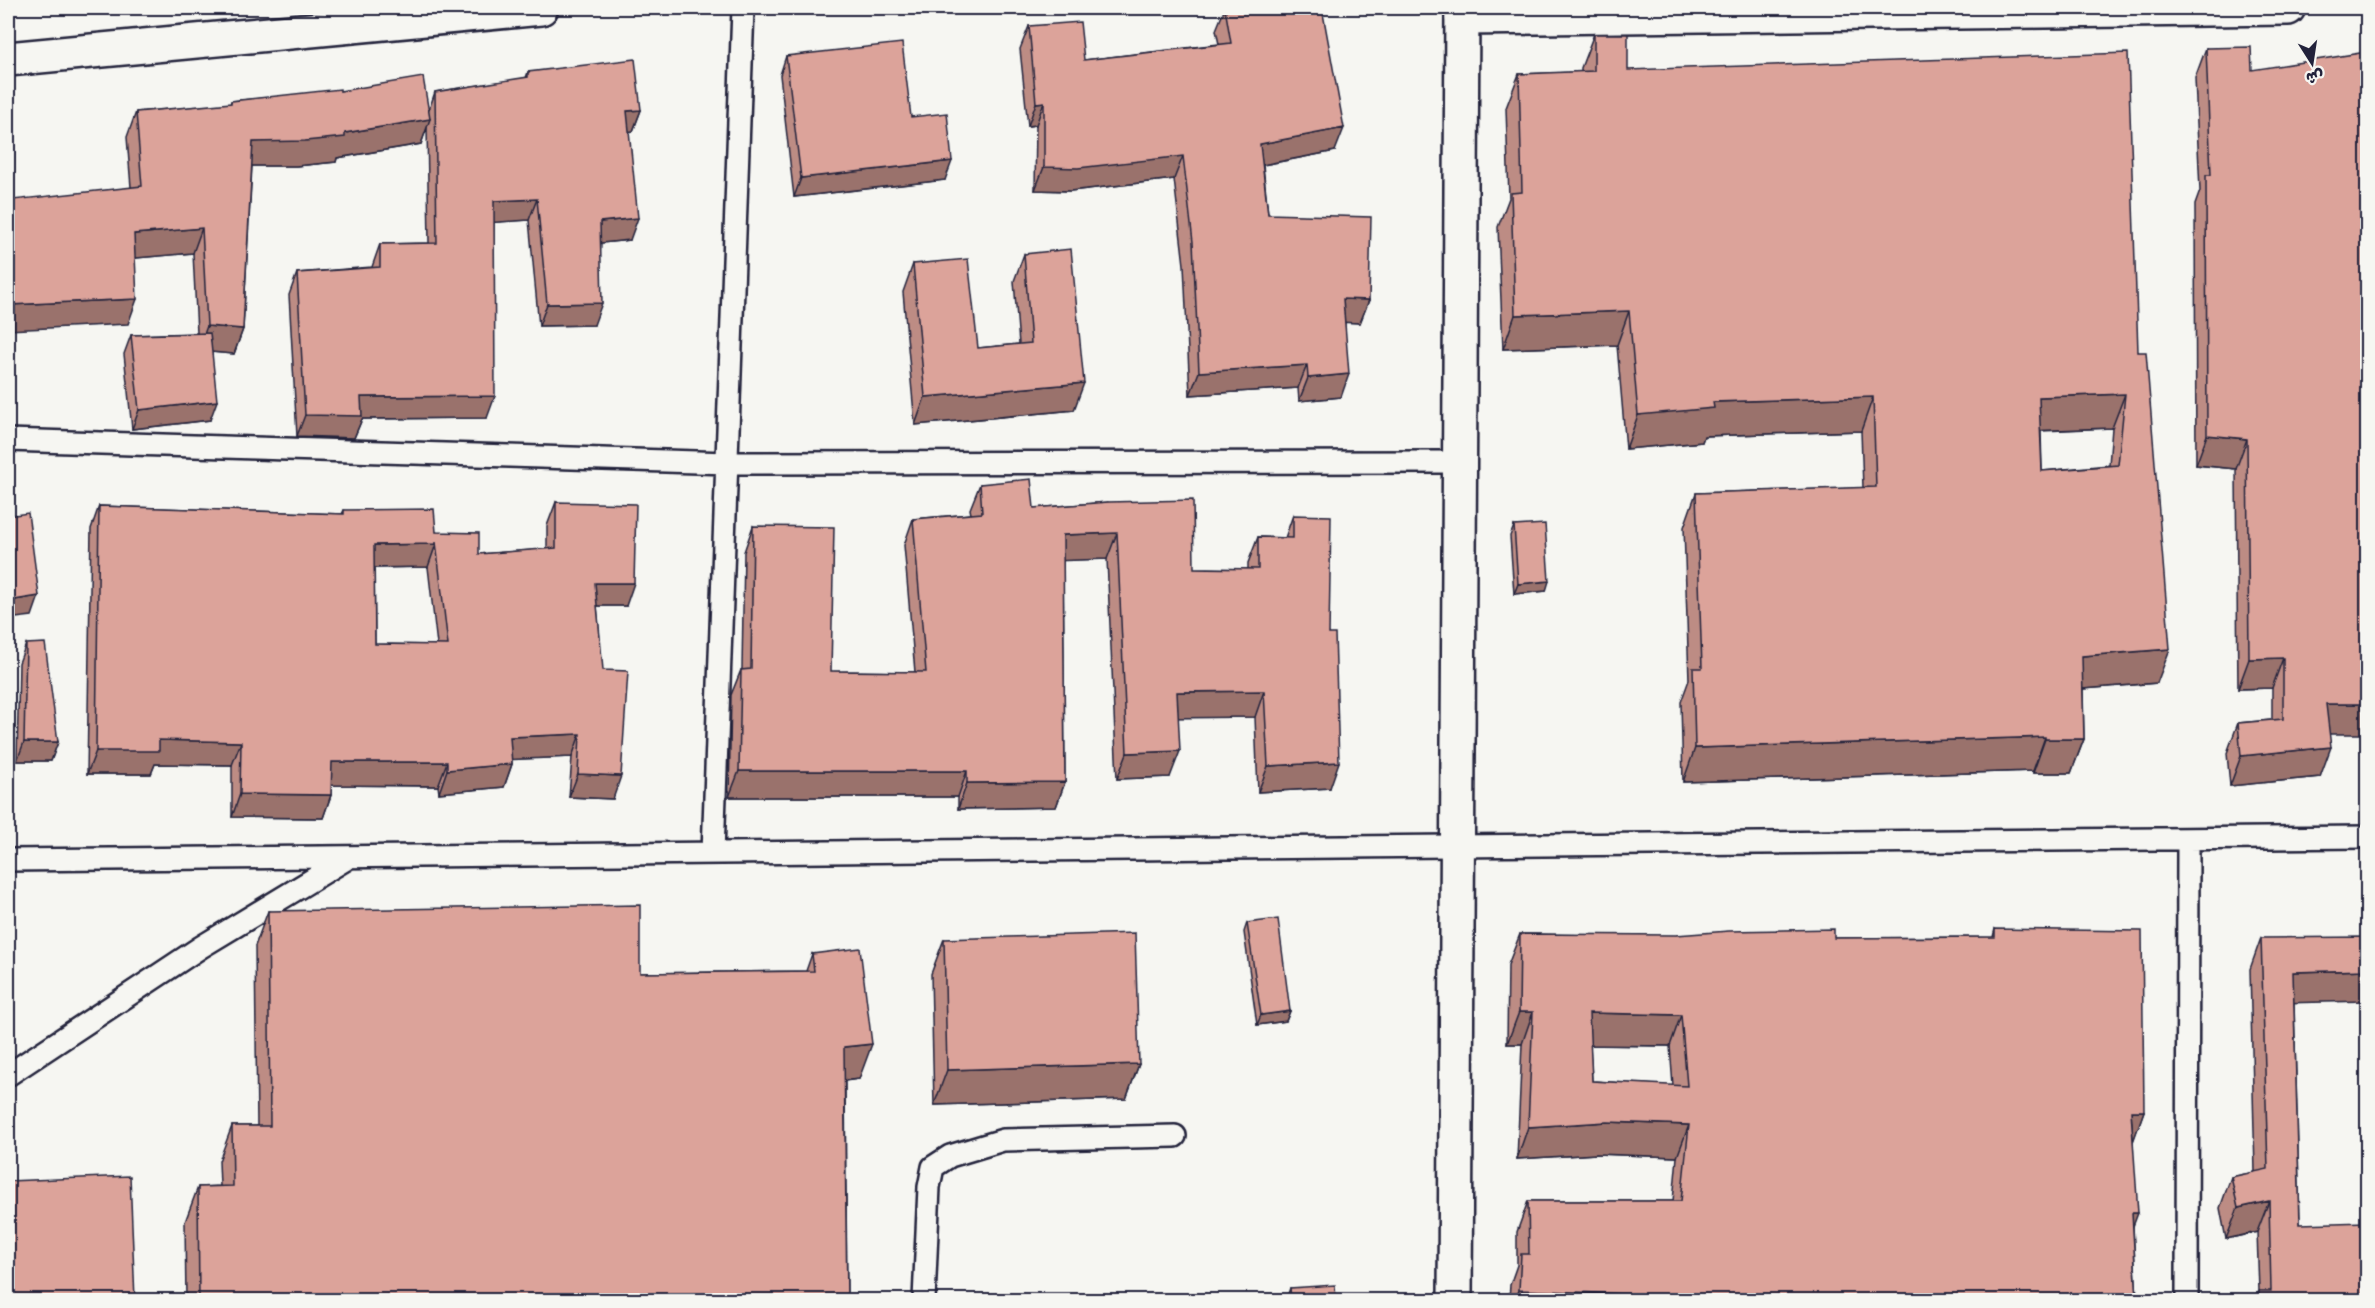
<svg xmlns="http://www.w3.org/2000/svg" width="2375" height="1308" font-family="'Indie Flower','Playpen Sans Arabic',sans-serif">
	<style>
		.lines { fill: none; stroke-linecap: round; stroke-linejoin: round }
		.lane-casing { stroke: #22223b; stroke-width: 26 }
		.street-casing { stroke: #22223b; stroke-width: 38 }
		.secondary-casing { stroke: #22223b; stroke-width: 38 }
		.lane { stroke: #f6f6f2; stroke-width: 21 }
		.street { stroke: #f6f6f2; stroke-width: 33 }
		.secondary { stroke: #f6f6f2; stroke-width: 33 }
		.wall { fill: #bd8c84; stroke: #22223b; stroke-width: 1.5; fill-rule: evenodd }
		.shaded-wall { fill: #9a726c; stroke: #22223b; stroke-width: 1.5 }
		.building { fill: #dca39a; stroke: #22223b; stroke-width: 1.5; fill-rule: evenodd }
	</style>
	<rect width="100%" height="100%" fill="#f6f6f2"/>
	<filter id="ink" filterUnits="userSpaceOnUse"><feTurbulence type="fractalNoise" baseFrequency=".0167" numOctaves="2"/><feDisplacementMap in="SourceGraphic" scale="12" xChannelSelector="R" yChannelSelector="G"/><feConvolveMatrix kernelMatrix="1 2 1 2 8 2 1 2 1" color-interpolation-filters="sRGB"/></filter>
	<g filter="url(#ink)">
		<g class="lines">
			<defs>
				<path id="lane" d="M 8,440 L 728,463 L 1460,462
					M 713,853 L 743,8
					M 8,860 L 2368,837
					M 8,1075 L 201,947 L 348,858
					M 924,1300 L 929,1187 L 933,1167 L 950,1156 L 1003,1140 L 1175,1136
					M 2187,1300 L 2188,839"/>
				<path id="street" d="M 1462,18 L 2288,8
					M 8,59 L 541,8"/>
				<path id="secondary" d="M 1455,1300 L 1462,8"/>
			</defs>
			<!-- lane casing -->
			<use href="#lane" class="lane-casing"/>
			<!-- street casing -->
			<use href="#street" class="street-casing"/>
			<!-- secondary casing -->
			<use href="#secondary" class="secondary-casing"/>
			<!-- lane -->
			<use href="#lane" class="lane"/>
			<!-- street -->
			<use href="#street" class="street"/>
			<!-- secondary -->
			<use href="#secondary" class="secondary"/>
		</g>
		<!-- wall -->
		<path class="wall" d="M 1225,8 L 1335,151 L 1263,165 L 1268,214 L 1369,300 L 1360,323 L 1345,322 L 1341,397 L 1299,401 L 1298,388 L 1190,395 L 1184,265 L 1174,179 L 1070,191 L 1035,190 L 1036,125 L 1028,126 L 1020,49 L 1029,26 L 1084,60 L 1219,44 L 1216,30 Z
			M 1594,34 L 1628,70 L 2138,352 L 2157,683 L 2083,689 L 2084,739 L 2071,773 L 2033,773 L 2033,771 L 1683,782 L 1681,702 L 1689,680 L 1684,527 L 1696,493 L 1863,488 L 1861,431 L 1704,436 L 1702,442 L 1626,449 L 1617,345 L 1503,349 L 1498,227 L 1509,198 L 1506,108 L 1519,74 L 1581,72 L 1581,68 ZM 2112,428 L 2109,465 L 2042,471 L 2041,431 Z
			M 2206,48 L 2252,70 L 2329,734 L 2320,777 L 2230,786 L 2227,753 L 2238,723 L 2272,720 L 2272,688 L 2238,689 L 2236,469 L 2196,465 L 2195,205 L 2200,191 L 2195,78 Z
			M 786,56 L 911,117 L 945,180 L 794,197 L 780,75 Z
			M 528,72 L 641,110 L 633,131 L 629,132 L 630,240 L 601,243 L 594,325 L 539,326 L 529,220 L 494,222 L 487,418 L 362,419 L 354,438 L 297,436 L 289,295 L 297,273 L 372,267 L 380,244 L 429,243 L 427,127 L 421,144 L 337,158 L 336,162 L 296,166 L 252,166 L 243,329 L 234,354 L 212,352 L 210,420 L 132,429 L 124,354 L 131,335 L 197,333 L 193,253 L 135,258 L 128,324 L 131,187 L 127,137 L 136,112 L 230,104 L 231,101 L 340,91 L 429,110 L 435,92 L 526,78 Z
			M 1024,254 L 1074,410 L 915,425 L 903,292 L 913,264 L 978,348 L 1019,344 L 1014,281 Z
			M 980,484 L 1034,508 L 1108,502 L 1194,568 L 1248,569 L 1248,563 L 1258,537 L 1285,538 L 1293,515 L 1329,634 L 1330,788 L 1258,792 L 1255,717 L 1178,717 L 1170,777 L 1117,779 L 1107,559 L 1063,560 L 1065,782 L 1056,807 L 958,809 L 958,797 L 729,797 L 731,695 L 741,670 L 742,669 L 744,552 L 753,526 L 831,671 L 915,672 L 904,545 L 913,519 L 971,514 L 970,509 Z
			M 556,502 L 626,606 L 597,606 L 613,799 L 569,797 L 572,757 L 512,759 L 512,764 L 504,787 L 439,793 L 438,786 L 331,785 L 331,795 L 323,818 L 232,817 L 232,765 L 155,764 L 151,774 L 87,774 L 91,529 L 99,506 L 342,514 L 344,510 L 436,532 L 479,554 L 547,549 L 547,526 ZM 428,567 L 437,645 L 375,644 L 374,568 Z
			M 1514,526 L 1546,591 L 1514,594 L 1510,536 Z
			M 26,644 L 58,742 L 51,761 L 17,761 L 19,663 Z
			M 268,911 L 640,973 L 806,971 L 812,954 L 859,1079 L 845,1081 L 847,1300 L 186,1300 L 185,1222 L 198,1187 L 220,1186 L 219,1161 L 232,1126 L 257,1126 L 255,946 Z
			M 1247,923 L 1290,1011 L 1286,1021 L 1257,1025 L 1244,932 Z
			M 1995,929 L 2144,1111 L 2133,1141 L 2133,1227 L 2137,1300 L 1509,1300 L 1510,1285 L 1517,1265 L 1517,1232 L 1528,1201 L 1673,1201 L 1677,1157 L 1596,1154 L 1517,1159 L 1522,1044 L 1507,1044 L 1508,965 L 1520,934 L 1834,938 L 1993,937 ZM 1590,1045 L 1670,1046 L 1673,1086 L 1592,1081 Z
			M 2261,938 L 2294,1003 L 2300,1224 L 2367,1300 L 2255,1300 L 2259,1291 L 2257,1232 L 2226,1239 L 2220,1208 L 2231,1177 L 2255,1172 L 2250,969 Z
			M 944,939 L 1139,1064 L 1126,1099 L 934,1105 L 931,974 Z
			M 1290,1288 L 1336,1300 L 1286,1300 Z"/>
		<!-- shaded-wall -->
		<path class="shaded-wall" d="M 1044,102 L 1036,125 L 1028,126 L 1036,103 Z
			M 641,110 L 633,131 L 619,133 L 627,111 Z
			M 430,119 L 421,144 L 337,158 L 336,162 L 296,166 L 244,166 L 253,142 L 345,133 Z
			M 1344,128 L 1335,151 L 1252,167 L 1260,144 Z
			M 1183,156 L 1174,179 L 1070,191 L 1035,190 L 1044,167 Z
			M 952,161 L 945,180 L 794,197 L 801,178 Z
			M 537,199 L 529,220 L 486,223 L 494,201 Z
			M 638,218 L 630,240 L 592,244 L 600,222 Z
			M 202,228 L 193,253 L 125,259 L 134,234 Z
			M 137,299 L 128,324 L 8,330 L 8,305 Z
			M 1343,299 L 1369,300 L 1360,323 L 1335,322 Z
			M 602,303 L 594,325 L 539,326 L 547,304 Z
			M 1629,311 L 1617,345 L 1503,349 L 1515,315 Z
			M 207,326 L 243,329 L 234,354 L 198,351 Z
			M 1307,365 L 1298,388 L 1190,395 L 1199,372 Z
			M 1349,374 L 1341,397 L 1299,401 L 1308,378 Z
			M 1084,383 L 1074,410 L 915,425 L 925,397 Z
			M 2125,394 L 2112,428 L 2027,431 L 2039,397 Z
			M 495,396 L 487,418 L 362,419 L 354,438 L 297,436 L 305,415 L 361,397 Z
			M 1873,397 L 1861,431 L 1704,436 L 1702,442 L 1626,449 L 1638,415 L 1713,402 Z
			M 217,401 L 210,420 L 132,429 L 139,410 Z
			M 2207,435 L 2247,439 L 2236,469 L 2196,465 Z
			M 1117,533 L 1107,559 L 1053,561 L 1063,535 Z
			M 436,544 L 428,567 L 366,568 L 374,545 Z
			M 1549,581 L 1546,591 L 1514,594 L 1518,584 Z
			M 595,583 L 634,583 L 626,606 L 586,606 Z
			M 39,596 L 32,616 L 8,619 L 8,601 Z
			M 2170,649 L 2157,683 L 2070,690 L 2082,656 Z
			M 2283,658 L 2272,688 L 2238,689 L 2249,659 Z
			M 1264,691 L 1255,717 L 1168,718 L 1177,692 Z
			M 2326,704 L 2367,704 L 2367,734 L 2315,734 Z
			M 580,734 L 572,757 L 501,760 L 510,737 Z
			M 2045,737 L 2033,771 L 1683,782 L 1695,748 Z
			M 2045,739 L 2084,739 L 2071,773 L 2033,773 Z
			M 159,740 L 241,742 L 232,765 L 155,764 L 151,774 L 87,774 L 96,751 Z
			M 24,742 L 58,742 L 51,761 L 17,761 Z
			M 2331,747 L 2320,777 L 2230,786 L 2241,756 Z
			M 1180,751 L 1170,777 L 1117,779 L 1127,753 Z
			M 332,762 L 447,762 L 438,786 L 323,785 Z
			M 1339,762 L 1330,788 L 1258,792 L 1268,766 Z
			M 512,764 L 504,787 L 439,793 L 447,770 Z
			M 739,771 L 967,771 L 958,797 L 729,797 Z
			M 578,774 L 621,776 L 613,799 L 569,797 Z
			M 1065,782 L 1056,807 L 958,809 L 967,783 Z
			M 240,794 L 331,795 L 323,818 L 232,817 Z
			M 2367,970 L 2367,1001 L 2282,1003 L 2293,972 Z
			M 1290,1011 L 1286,1021 L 1257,1025 L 1261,1015 Z
			M 1519,1012 L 1533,1012 L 1522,1044 L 1507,1044 Z
			M 1589,1013 L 1681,1015 L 1670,1046 L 1578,1045 Z
			M 872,1044 L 859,1079 L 832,1082 L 844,1047 Z
			M 1139,1064 L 1126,1099 L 934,1105 L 947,1070 Z
			M 2131,1111 L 2144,1111 L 2133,1142 Z
			M 1607,1122 L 1689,1125 L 1677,1157 L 1596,1154 L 1517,1159 L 1528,1127 Z
			M 2269,1201 L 2257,1232 L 2226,1239 L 2238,1208 Z
			M 2132,1213 L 2138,1213 L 2126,1245 Z
			M 1519,1290 L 1731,1298 L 1730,1300 L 1516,1300 Z"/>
		<!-- building -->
		<path class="building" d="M 1225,8 L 1322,8 L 1344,128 L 1260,144 L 1268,214 L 1371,217 L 1369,300 L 1343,299 L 1349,374 L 1308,378 L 1307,365 L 1199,372 L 1193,242 L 1183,156 L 1078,168 L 1044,167 L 1044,102 L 1036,103 L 1029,26 L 1080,22 L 1084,60 L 1231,43 Z
			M 1594,34 L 1628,34 L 1628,70 L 2128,53 L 2138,352 L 2146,352 L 2170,649 L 2082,656 L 2084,739 L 2045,739 L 2045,737 L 1695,748 L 1693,668 L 1702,668 L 1696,493 L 1876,487 L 1873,397 L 1713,402 L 1714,408 L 1638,415 L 1629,311 L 1515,315 L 1511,193 L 1522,192 L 1519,74 L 1594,71 ZM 2125,394 L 2118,465 L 2042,471 L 2039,397 Z
			M 902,43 L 911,117 L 947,113 L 952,161 L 801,178 L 786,56 Z
			M 2251,47 L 2252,70 L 2367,52 L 2367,704 L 2326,704 L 2331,747 L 2241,756 L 2238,723 L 2283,719 L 2283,658 L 2249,659 L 2247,439 L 2207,435 L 2206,175 L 2211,175 L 2206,48 Z
			M 635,59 L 641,110 L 627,111 L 638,218 L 600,222 L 602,303 L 547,304 L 537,199 L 494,201 L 495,396 L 361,397 L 362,416 L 305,415 L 297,273 L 380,267 L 380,244 L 437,243 L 435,92 L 528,77 L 528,72 Z
			M 423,77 L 430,119 L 345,133 L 345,137 L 305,141 L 253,142 L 243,329 L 207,326 L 202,228 L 134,234 L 137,299 L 8,305 L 8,113 L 15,113 L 13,200 L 142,186 L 136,112 L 231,103 L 231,101 L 340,89 L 340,91 Z
			M 1071,249 L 1084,383 L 925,397 L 913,264 L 968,259 L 978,348 L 1031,343 L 1024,254 Z
			M 210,333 L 217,401 L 139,410 L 131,335 Z
			M 1031,479 L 1034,508 L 1108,502 L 1193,500 L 1194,568 L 1258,569 L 1258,537 L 1293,538 L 1293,515 L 1331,516 L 1329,634 L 1335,634 L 1339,762 L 1268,766 L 1264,691 L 1177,692 L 1180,751 L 1127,753 L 1117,533 L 1063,535 L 1065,782 L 967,783 L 967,771 L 739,771 L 741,670 L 751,669 L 753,526 L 834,527 L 831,671 L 926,672 L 913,519 L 982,513 L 980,484 Z
			M 556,502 L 636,504 L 634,583 L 595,583 L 603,670 L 628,671 L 621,776 L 578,774 L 580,734 L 510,737 L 512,764 L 447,770 L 447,762 L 332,762 L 331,795 L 240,794 L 241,742 L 159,740 L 159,751 L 96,751 L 99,506 L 344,514 L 344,510 L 434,509 L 436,532 L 479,533 L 479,554 L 556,548 ZM 436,542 L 448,645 L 375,644 L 374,545 L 436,544 Z
			M 28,513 L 39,596 L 8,601 L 8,516 Z
			M 1545,524 L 1549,581 L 1518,584 L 1514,526 Z
			M 45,643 L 58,742 L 24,742 L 26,644 Z
			M 640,905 L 640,973 L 814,971 L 812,954 L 860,948 L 872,1044 L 844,1047 L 847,1300 L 199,1300 L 198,1187 L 233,1186 L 232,1126 L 270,1126 L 268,911 Z
			M 1278,919 L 1290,1011 L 1261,1015 L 1247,923 Z
			M 1834,929 L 1834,938 L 1995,937 L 1995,929 L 2142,931 L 2144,1111 L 2131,1111 L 2138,1213 L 2132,1213 L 2137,1300 L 1731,1300 L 1731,1298 L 1519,1290 L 1521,1254 L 1529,1254 L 1528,1201 L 1681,1201 L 1689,1125 L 1607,1122 L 1528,1127 L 1533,1012 L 1519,1012 L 1520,934 L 1676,935 L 1729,931 ZM 1589,1013 L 1681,1015 L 1687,1086 L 1592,1081 Z
			M 1135,933 L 1139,1064 L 947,1070 L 944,939 Z
			M 2367,937 L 2367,970 L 2293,972 L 2300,1224 L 2367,1222 L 2367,1300 L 2259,1300 L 2259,1291 L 2271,1291 L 2269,1201 L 2238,1208 L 2231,1177 L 2268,1169 L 2261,938 Z
			M 130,1176 L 135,1300 L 8,1300 L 8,1181 Z
			M 1335,1285 L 1336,1300 L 1291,1300 L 1290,1288 Z"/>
	</g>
	<!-- margin -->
	<rect width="2375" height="1308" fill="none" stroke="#f6f6f2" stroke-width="30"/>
	<rect x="15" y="15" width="2345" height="1278" fill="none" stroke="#22223b" stroke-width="2" filter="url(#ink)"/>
	<!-- north arrow -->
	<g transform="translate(2312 63) rotate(168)" stroke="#f6f6f2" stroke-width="4.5" paint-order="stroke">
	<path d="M0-4.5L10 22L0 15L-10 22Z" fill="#22223b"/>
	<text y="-9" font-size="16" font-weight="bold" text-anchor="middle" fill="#22223b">ش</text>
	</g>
</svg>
